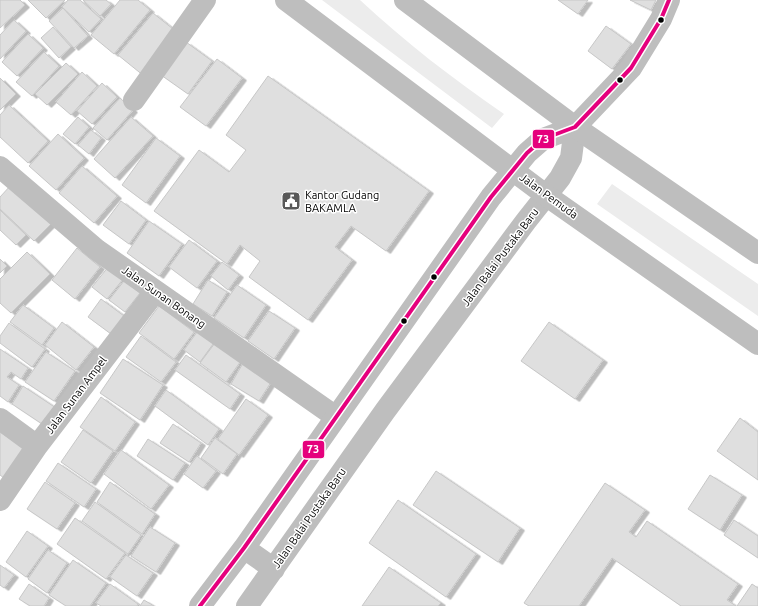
<svg xmlns="http://www.w3.org/2000/svg" width="758" height="606" font-family="Ubuntu,sans-serif">
	<style>
		.green { fill: #ececec }
		.building { fill: #dfdfdf; stroke: #c7c7c7; filter: url(#shadow) }
		.lines { fill: none; stroke-linecap: round; stroke-linejoin: round }
		.minor { stroke: #bebebe; stroke-width: 22 }
		.tertiary { stroke: #bebebe; stroke-width: 22 }
		.primary { stroke: #bebebe; stroke-width: 22 }
		.bus-1-casing { stroke: #fff; stroke-width: 7 }
		.bus-1 { stroke: #e5007d; stroke-width: 4 }
		.bus-dot { fill: #000; stroke: #fff; stroke-width: 1.5 }
		.labels { text-anchor: middle; dominant-baseline: central; stroke-width: 3; stroke-linejoin: round; paint-order: stroke }
		.poi-label { font-size: 11px; fill: #000; stroke: #fff; text-anchor: start }
		.street-label { font-size: 11px; fill: #000; stroke: #fff }
		.line-badge { stroke: #fff; stroke-width: 1.5 }
		.badge-label { font-size: 11px; text-anchor: middle; font-weight: bold; fill: #fff }
	</style>
	<defs>
		<filter id="shadow"><feDropShadow dx="4.5" dy="2.5" stdDeviation="0" flood-color="#0004"/></filter>
	</defs>
	<rect width="100%" height="100%" fill="#fff"/>
	<!-- green -->
	<path class="green" d="M 322,0 L 360,0 C 405,42 453,79 504,114 L 492,128 Z
		M 612,184 L 758,284 L 758,316 L 597,204 Z"/>
	<!-- building -->
	<path class="building" d="M 0,0 L 20,0 L 25,5 L 0,28 Z
		M 28,0 L 65,0 L 46,18 Z
		M 68,0 L 80,0 L 101,19 L 89,32 L 62,7 Z
		M 83,0 L 106,0 L 111,4 L 100,16 Z
		M 120,0 L 138,0 L 150,10 L 114,54 L 91,35 Z
		M 558,0 L 588,0 L 578,14 Z
		M 630,0 L 656,0 L 651,10 Z
		M 63,8 L 88,36 L 74,48 L 49,21 Z
		M 153,13 L 178,33 L 144,76 L 118,55 Z
		M 14,20 L 26,31 L 0,59 L 0,35 Z
		M 606,26 L 631,44 L 612,69 L 588,51 Z
		M 53,27 L 71,47 L 59,58 L 41,38 Z
		M 28,34 L 43,48 L 17,76 L 2,62 Z
		M 186,42 L 212,61 L 188,94 L 161,75 Z
		M 44,52 L 59,66 L 32,96 L 16,82 Z
		M 217,59 L 242,78 L 206,126 L 180,107 Z
		M 66,63 L 78,74 L 47,105 L 35,94 Z
		M 82,72 L 97,86 L 71,115 L 56,102 Z
		M 268,76 L 429,191 L 386,251 L 351,226 L 335,247 L 352,260 L 308,320 L 249,277 L 260,261 L 240,245 L 227,264 L 154,211 L 199,150 L 229,172 L 246,150 L 226,135 Z
		M 0,78 L 16,94 L 0,110 Z
		M 102,83 L 117,97 L 92,124 L 77,111 Z
		M 120,98 L 133,110 L 107,140 L 93,128 Z
		M 9,105 L 48,141 L 28,163 L 0,137 L 0,115 Z
		M 78,117 L 89,127 L 75,144 L 63,134 Z
		M 131,117 L 153,136 L 115,178 L 94,159 Z
		M 91,130 L 101,138 L 89,154 L 78,145 Z
		M 58,134 L 84,158 L 56,190 L 29,166 Z
		M 156,138 L 180,156 L 146,203 L 122,185 Z
		M 82,166 L 117,196 L 94,223 L 59,193 Z
		M 11,185 L 52,223 L 34,241 L 0,209 L 0,197 Z
		M 121,201 L 146,220 L 129,244 L 103,225 Z
		M 0,210 L 26,235 L 16,245 L 0,230 Z
		M 149,221 L 182,244 L 159,276 L 127,253 Z
		M 189,240 L 217,261 L 197,288 L 169,267 Z
		M 77,248 L 100,267 L 75,299 L 52,280 Z
		M 27,252 L 50,274 L 11,313 L 0,303 L 0,279 Z
		M 0,259 L 7,266 L 0,273 Z
		M 222,262 L 239,275 L 228,290 L 211,276 Z
		M 109,266 L 124,278 L 107,299 L 92,287 Z
		M 208,280 L 227,292 L 212,316 L 193,304 Z
		M 124,281 L 140,293 L 125,312 L 109,300 Z
		M 237,285 L 266,305 L 244,338 L 214,318 Z
		M 101,299 L 124,316 L 111,334 L 88,317 Z
		M 23,305 L 54,328 L 42,345 L 10,322 Z
		M 159,306 L 194,332 L 174,359 L 139,333 Z
		M 269,311 L 295,328 L 274,359 L 248,341 Z
		M 62,322 L 94,347 L 76,370 L 45,345 Z
		M 549,322 L 603,360 L 575,399 L 521,361 Z
		M 9,323 L 45,349 L 32,367 L 0,343 L 0,336 Z
		M 200,328 L 216,340 L 200,362 L 184,350 Z
		M 141,336 L 176,362 L 161,382 L 126,357 Z
		M 218,339 L 243,358 L 226,382 L 200,363 Z
		M 0,349 L 28,368 L 21,379 L 11,372 L 7,377 L 19,385 L 8,402 L 0,396 Z
		M 46,352 L 75,371 L 54,401 L 25,382 Z
		M 186,355 L 240,394 L 230,409 L 175,370 Z
		M 246,358 L 275,376 L 259,401 L 231,384 Z
		M 123,359 L 163,385 L 140,420 L 100,393 Z
		M 23,386 L 59,410 L 48,428 L 12,404 Z
		M 166,390 L 219,429 L 208,445 L 155,406 Z
		M 101,397 L 135,422 L 115,451 L 80,427 Z
		M 246,399 L 268,415 L 239,455 L 218,439 Z
		M 740,418 L 758,432 L 758,480 L 717,451 Z
		M 173,424 L 201,443 L 189,462 L 160,443 Z
		M 83,430 L 113,451 L 91,483 L 61,462 Z
		M 0,432 L 28,451 L 8,481 L 0,475 Z
		M 215,438 L 237,454 L 223,474 L 201,458 Z
		M 148,439 L 185,463 L 173,480 L 137,456 Z
		M 121,450 L 169,485 L 151,509 L 104,474 Z
		M 197,456 L 216,471 L 203,488 L 184,474 Z
		M 58,463 L 96,489 L 84,507 L 46,481 Z
		M 436,471 L 520,528 L 498,562 L 413,505 Z
		M 710,475 L 742,495 L 720,530 L 688,509 Z
		M 45,482 L 75,503 L 57,529 L 27,509 Z
		M 110,482 L 155,514 L 142,534 L 97,502 Z
		M 605,483 L 645,510 L 629,532 L 636,537 L 647,521 L 738,584 L 727,600 L 736,606 L 681,606 L 612,558 L 579,606 L 529,606 L 524,603 Z
		M 398,500 L 476,554 L 446,597 L 369,543 Z
		M 95,502 L 141,535 L 128,554 L 82,521 Z
		M 75,518 L 125,553 L 106,579 L 57,544 Z
		M 734,520 L 758,536 L 758,558 L 724,535 Z
		M 150,527 L 175,543 L 156,572 L 131,556 Z
		M 27,531 L 48,546 L 26,577 L 6,562 Z
		M 48,550 L 67,563 L 47,593 L 28,579 Z
		M 126,555 L 153,573 L 137,596 L 110,577 Z
		M 73,560 L 106,583 L 90,606 L 66,606 L 49,595 Z
		M 0,565 L 14,575 L 4,588 L 0,585 Z
		M 389,567 L 441,603 L 438,606 L 362,606 Z
		M 29,584 L 49,598 L 44,606 L 30,606 L 19,599 Z
		M 110,584 L 138,604 L 137,606 L 101,606 L 96,603 Z
		M 752,584 L 758,588 L 758,606 L 737,606 Z
		M 144,600 L 154,606 L 140,606 Z"/>
	<g class="lines">
		<!-- minor -->
		<path class="minor" d="M 134,100 L 205,0
			M 0,167 L 97,250 L 336,417
			M 0,419 L 37,446
			M 0,500 L 37,446 L 155,292"/>
		<!-- tertiary -->
		<path class="tertiary" d="M 244,548 L 274,569
			M 200,606 L 244,548 L 491,197 L 527,153 L 543,139 L 575,127 L 631,68 L 661,19 L 669,0
			M 247,606 L 385,411 L 526,221 L 560,178 L 571,158 L 575,127"/>
		<!-- primary -->
		<path class="primary" d="M 286,0 L 547,196 L 758,344
			M 405,0 L 575,127 L 758,253"/>
		<defs>
			<path id="bus-1" d="M 200,606 L 244,548 L 491,197 L 527,153 L 543,139 L 575,127 L 631,68 L 661,19 L 669,0"/>
		</defs>
		<!-- bus-1 casing -->
		<use href="#bus-1" class="bus-1-casing"/>
		<!-- bus-1 -->
		<use href="#bus-1" class="bus-1"/>
	</g>
	<!-- icons -->
	<defs>
		<symbol id="civic-square" viewBox="-11 -11 22 22"><rect x="-9" y="-9" width="18" height="18" rx="4" fill="#595959" stroke="#fff"/><path d="M-.6-6.5H3V-4.5H.6V-3L4-1V1h2V6H-6V1h2V-1L-.6-3ZM-1.2 2.5V6h2.4V2.5Z" fill="#fff"/></symbol>
	</defs>
	<g fill-rule="evenodd">
		<use href="#civic-square" x="280" y="190" width="22" height="22"/>
	</g>
	<!-- markers -->
	<g class="bus-dot">
		<circle cx="661" cy="20" r="3.5"/>
		<circle cx="620" cy="80" r="3.5"/>
		<circle cx="434" cy="277" r="3.5"/>
		<circle cx="404" cy="321" r="3.5"/>
	</g>
	<g class="labels">
		<!-- poi labels -->
		<g class="poi-label">
			<text x="305" y="195">Kantor Gudang<tspan x="305" dy="13">BAKAMLA</tspan></text>
		</g>
		<!-- street labels -->
		<g class="street-label">
			<text transform="translate(549 196) rotate(36)">Jalan Pemuda</text>
			<text transform="translate(500 257) rotate(-53)">Jalan Balai Pustaka Baru</text>
			<text transform="translate(164 297) rotate(35)">Jalan Sunan Bonang</text>
			<text transform="translate(76 395) rotate(-53)">Jalan Sunan Ampel</text>
			<text transform="translate(309 518) rotate(-55)">Jalan Balai Pustaka Baru</text>
		</g>
	</g>
	<g class="line-badge">
		<rect x="532" y="129" width="23" height="20" rx="4" fill="#e5007d"/>
		<rect x="302" y="440" width="23" height="19" rx="4" fill="#e5007d"/>
	</g>
	<g class="badge-label">
		<text x="543" y="143">73</text>
		<text x="313" y="453">73</text>
	</g>
</svg>
